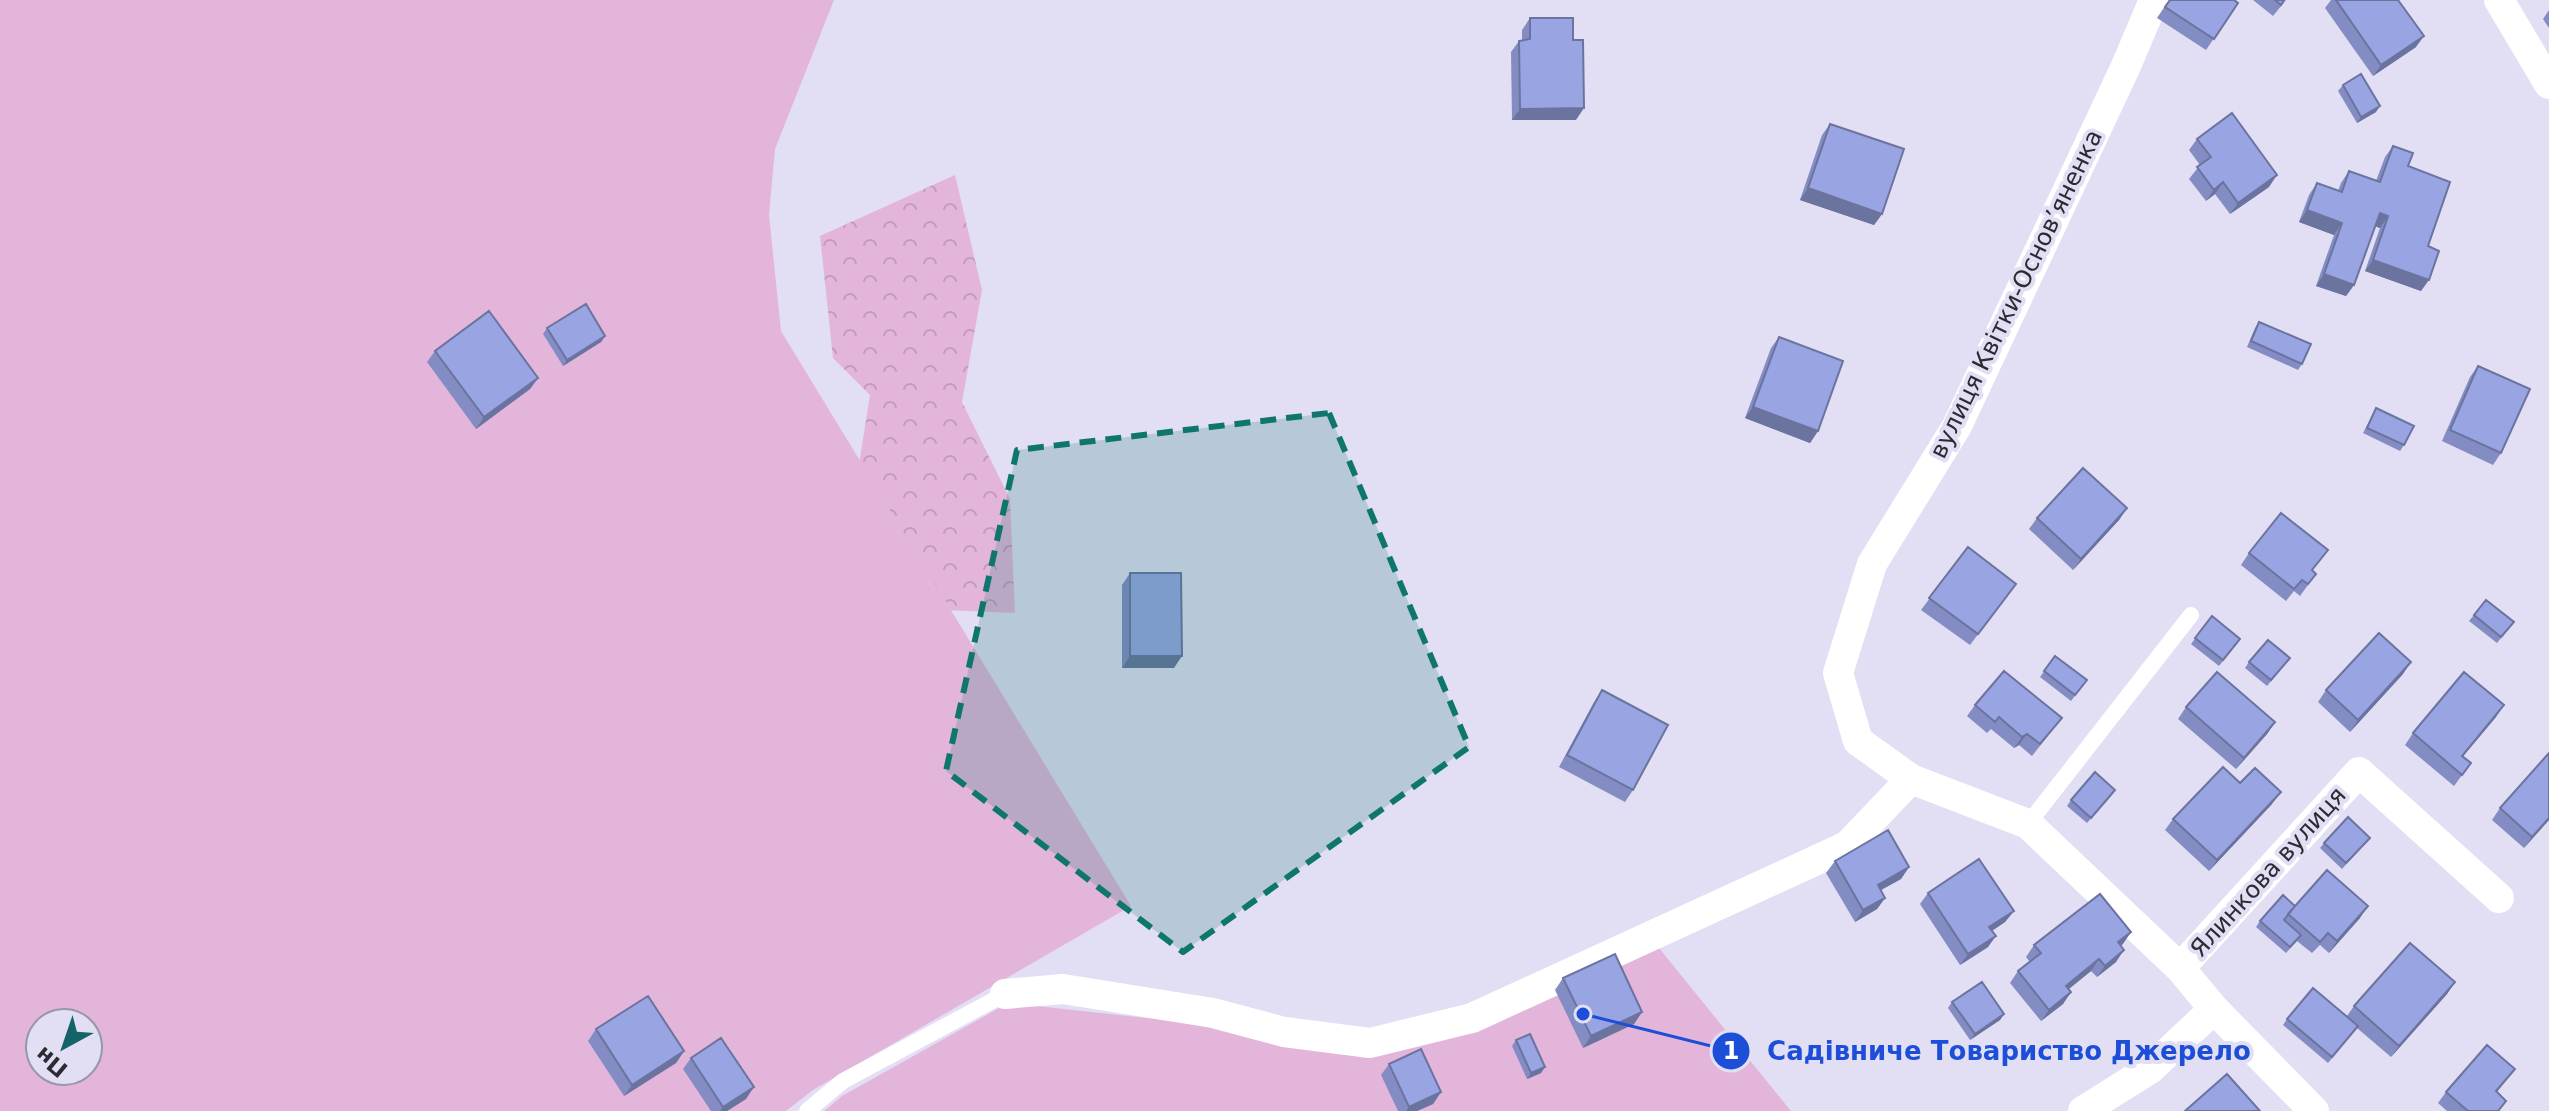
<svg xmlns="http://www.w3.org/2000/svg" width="2549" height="1111" font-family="'DejaVu Sans',sans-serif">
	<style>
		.forest { fill: url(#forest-crowns) }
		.garden { fill: #e3b5db; fill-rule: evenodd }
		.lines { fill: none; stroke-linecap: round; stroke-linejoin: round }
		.lane { stroke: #fff; stroke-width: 16 }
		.street { stroke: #fff; stroke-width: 30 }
		.wall { fill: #848dc3 }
		.shaded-wall { fill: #6b739f }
		.building { fill: #99a4e3; stroke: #6b739f; stroke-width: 2 }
		.marked { fill: #0f766e; fill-opacity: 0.2; stroke: #0f766e; stroke-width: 6; stroke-dasharray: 16 10; stroke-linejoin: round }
		.labels { text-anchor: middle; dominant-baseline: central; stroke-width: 8; stroke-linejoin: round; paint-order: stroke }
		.street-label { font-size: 24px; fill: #2c2a32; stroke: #e2def4 }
		.leader { fill: none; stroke: #1d4ed8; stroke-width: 3 }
		.callout-dot { fill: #1d4ed8; stroke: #e2def4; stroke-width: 3 }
		.mark-label { font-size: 24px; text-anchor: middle; font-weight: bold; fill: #fff }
		.callout-label { font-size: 26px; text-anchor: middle; font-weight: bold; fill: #1d4ed8; stroke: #e2def4; stroke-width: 8; stroke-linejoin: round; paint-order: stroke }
	</style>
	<defs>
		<pattern id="forest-crowns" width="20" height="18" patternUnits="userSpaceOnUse" patternTransform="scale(2)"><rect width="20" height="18" fill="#e3b5db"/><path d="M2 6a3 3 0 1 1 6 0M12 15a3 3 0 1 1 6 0" fill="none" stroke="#c39cbc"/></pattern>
	</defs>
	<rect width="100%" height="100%" fill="#e2def4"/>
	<!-- forest -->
	<path class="forest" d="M 955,175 L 982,290 L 962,402 L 1010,499 L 1015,613 L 920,609 L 855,489 L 870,395 L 833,358 L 820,236 Z"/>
	<!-- garden -->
	<path class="garden" d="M 0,0 L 834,0 L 775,149 L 769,215 L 781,331 L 1131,906 L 813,1090 L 786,1111 L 0,1111 ZM 40,1023 L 88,1023 L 88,1071 L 40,1071 Z
		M 1646,932 L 1791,1111 L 824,1111 L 842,1096 L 1008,1003 L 1211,1025 L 1367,1050 Z"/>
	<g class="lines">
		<!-- lane -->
		<path class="lane" d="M 2028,824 L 2191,615
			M 807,1111 L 843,1081 L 1005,994"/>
		<!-- street -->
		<path class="street" d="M 2154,0 L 2126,66 L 1957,426 L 1872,564 L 1838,673 L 1858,741 L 1911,779 L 2028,824 L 2180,968 L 2214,1009 L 2314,1111
			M 2499,0 L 2549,84
			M 2180,968 L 2359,772 L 2499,898
			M 1005,994 L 1063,989 L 1213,1013 L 1284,1032 L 1370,1043 L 1472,1018 L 1847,846 L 1911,779
			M 2083,1111 L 2150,1069 L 2214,1009"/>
	</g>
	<!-- wall -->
	<path class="wall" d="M 2169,0 L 2238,3 L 2206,50 L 2157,18 Z
		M 2253,0 L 2286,0 L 2273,16 Z
		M 2331,0 L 2398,0 L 2416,47 L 2373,76 L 2325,8 Z
		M 2549,10 L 2549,28 L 2543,19 Z
		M 1530,18 L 1573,40 L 1576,120 L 1512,120 L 1511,52 L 1519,41 L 1522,40 L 1522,30 Z
		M 2343,85 L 2376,112 L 2357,123 L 2338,91 Z
		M 1830,124 L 1882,214 L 1874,225 L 1800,200 L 1822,135 Z
		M 2197,139 L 2269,187 L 2230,214 L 2215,194 L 2206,201 L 2189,179 L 2200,165 L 2189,150 Z
		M 2393,146 L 2408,166 L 2428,246 L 2421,291 L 2365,271 L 2380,228 L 2375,226 L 2354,285 L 2346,296 L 2316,286 L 2334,235 L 2299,222 L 2309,195 L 2317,183 L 2338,191 L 2341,183 L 2349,171 L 2376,181 L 2385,157 Z
		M 2259,322 L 2302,364 L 2298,370 L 2247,347 L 2255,328 Z
		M 547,328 L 605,336 L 601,342 L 563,366 L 543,334 Z
		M 1779,337 L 1818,431 L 1810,443 L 1745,418 L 1771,348 Z
		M 435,351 L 538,378 L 530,389 L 476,429 L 427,362 Z
		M 2478,366 L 2501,453 L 2493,465 L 2442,441 L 2470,377 Z
		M 2376,408 L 2404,445 L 2400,451 L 2363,433 Z
		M 2127,508 L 2119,520 L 2073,570 L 2029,529 L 2037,518 Z
		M 1968,547 L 2016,584 L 1970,645 L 1921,610 Z
		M 2249,553 L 2312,571 L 2316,574 L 2300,596 L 2294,591 L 2286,601 L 2241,565 Z
		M 1130,573 L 1174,668 L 1122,668 L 1122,585 Z
		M 2486,600 L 2514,622 L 2497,643 L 2469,621 Z
		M 2212,616 L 2240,639 L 2219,666 L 2191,644 Z
		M 2055,656 L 2087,680 L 2071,701 L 2040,677 Z
		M 2249,662 L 2286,663 L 2267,686 L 2245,668 Z
		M 2403,674 L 2350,732 L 2318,702 L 2326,690 Z
		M 1602,690 L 1633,790 L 1625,802 L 1559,767 L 1594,702 Z
		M 1975,705 L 2062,718 L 2032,756 L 2019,745 L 2014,748 L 1991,729 L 1987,733 L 1967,716 Z
		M 2186,707 L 2275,722 L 2267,734 L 2236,769 L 2178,719 Z
		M 2496,717 L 2463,756 L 2471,763 L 2454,786 L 2405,745 L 2413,733 Z
		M 2549,753 L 2549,820 L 2524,848 L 2492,820 L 2500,808 Z
		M 2240,783 L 2272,804 L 2209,871 L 2165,830 L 2173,819 Z
		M 2111,796 L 2087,823 L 2067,806 L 2071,800 Z
		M 2370,838 L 2342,869 L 2320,848 L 2324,843 Z
		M 1835,861 L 1909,867 L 1901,879 L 1881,890 L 1885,898 L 1877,909 L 1855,922 L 1826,873 Z
		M 1928,893 L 2014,911 L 2005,922 L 1992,931 L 1988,947 L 1960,965 L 1920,904 Z
		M 2295,906 L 2360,918 L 2329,953 L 2320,945 L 2312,953 L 2297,941 L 2286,953 L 2256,927 L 2260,921 Z
		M 2131,932 L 2121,945 L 2116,962 L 2097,977 L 2091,971 L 2068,989 L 2071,992 L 2063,1004 L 2041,1021 L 2010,983 L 2018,971 L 2030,962 L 2026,957 L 2034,945 Z
		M 1563,978 L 1642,1012 L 1634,1024 L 1583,1048 L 1555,990 Z
		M 2455,982 L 2447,994 L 2391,1057 L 2357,1028 L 2328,1063 L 2283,1025 L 2287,1019 L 2347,1016 L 2354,1006 Z
		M 1952,1002 L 2004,1014 L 2000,1020 L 1970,1040 L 1948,1008 Z
		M 596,1029 L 684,1051 L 676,1063 L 624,1096 L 588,1041 Z
		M 1516,1040 L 1545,1067 L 1541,1073 L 1527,1079 L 1512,1046 Z
		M 691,1058 L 746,1099 L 727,1111 L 711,1111 L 683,1069 Z
		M 1389,1064 L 1441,1092 L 1433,1104 L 1417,1111 L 1398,1111 L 1381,1075 Z
		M 2515,1069 L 2497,1092 L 2506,1101 L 2499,1111 L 2447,1111 L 2438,1103 L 2446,1092 Z"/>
	<!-- shaded-wall -->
	<path class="shaded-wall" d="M 2424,36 L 2416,47 L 2373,76 L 2381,65 Z
		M 2380,106 L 2376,112 L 2357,123 L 2361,117 Z
		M 1584,108 L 1576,120 L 1512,120 L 1520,109 Z
		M 2277,175 L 2269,187 L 2230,214 L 2238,203 Z
		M 2223,182 L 2215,194 L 2206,201 L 2214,190 Z
		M 1808,188 L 1882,214 L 1874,225 L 1800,200 Z
		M 2307,210 L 2342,223 L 2334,235 L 2299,222 Z
		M 2380,213 L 2388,216 L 2380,228 L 2372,225 Z
		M 2373,260 L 2429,280 L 2421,291 L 2365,271 Z
		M 2324,274 L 2354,285 L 2346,296 L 2316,286 Z
		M 605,336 L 601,342 L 563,366 L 567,360 Z
		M 538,378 L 530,389 L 476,429 L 484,417 Z
		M 1753,407 L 1818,431 L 1810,443 L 1745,418 Z
		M 2127,508 L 2119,520 L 2073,570 L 2081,559 Z
		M 1130,656 L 1182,656 L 1174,668 L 1122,668 Z
		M 2411,662 L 2403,674 L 2350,732 L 2358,720 Z
		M 2504,705 L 2496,717 L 2454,767 L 2462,756 Z
		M 2275,722 L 2267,734 L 2236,769 L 2244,758 Z
		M 2027,734 L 2019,745 L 2014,748 L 2022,737 Z
		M 2281,792 L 2272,804 L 2209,871 L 2217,860 Z
		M 2549,818 L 2549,820 L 2524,848 L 2532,837 Z
		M 1909,867 L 1901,879 L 1870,896 L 1878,885 Z
		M 1885,898 L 1877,909 L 1855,922 L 1863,910 Z
		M 2368,906 L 2360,918 L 2329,953 L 2337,941 Z
		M 2014,911 L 2005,922 L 1981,938 L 1989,927 Z
		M 2131,932 L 2123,944 L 2110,954 L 2118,942 Z
		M 1996,936 L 1988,947 L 1960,965 L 1968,954 Z
		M 2124,950 L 2116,962 L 2097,977 L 2105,966 Z
		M 2099,959 L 2091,971 L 2058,998 L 2066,986 Z
		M 2455,982 L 2447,994 L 2391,1057 L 2399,1046 Z
		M 2071,992 L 2063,1004 L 2041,1021 L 2049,1010 Z
		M 1642,1012 L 1634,1024 L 1583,1048 L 1591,1036 Z
		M 2004,1014 L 2000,1020 L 1970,1040 L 1975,1034 Z
		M 684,1051 L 676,1063 L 624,1096 L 632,1085 Z
		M 1545,1067 L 1541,1073 L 1527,1079 L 1531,1073 Z
		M 754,1087 L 746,1099 L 727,1111 L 720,1111 L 723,1107 Z
		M 1441,1092 L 1433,1104 L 1417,1111 L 1406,1111 L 1409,1107 Z"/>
	<!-- building -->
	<path class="building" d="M 2170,0 L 2234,0 L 2238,3 L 2214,39 L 2165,7 Z
		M 2275,0 L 2284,0 L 2281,5 Z
		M 2336,0 L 2398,0 L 2424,36 L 2381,65 Z
		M 1530,18 L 1573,18 L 1573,40 L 1583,40 L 1584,108 L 1520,109 L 1519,41 L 1530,39 Z
		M 2361,74 L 2380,106 L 2361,117 L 2343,85 Z
		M 2232,113 L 2277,175 L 2238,203 L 2223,182 L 2214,190 L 2197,167 L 2211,157 L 2197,139 Z
		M 1830,124 L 1904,149 L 1882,214 L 1808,188 Z
		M 2393,146 L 2413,153 L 2408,166 L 2450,182 L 2428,246 L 2439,251 L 2429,280 L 2373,260 L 2388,216 L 2380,213 L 2354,285 L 2324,274 L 2342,223 L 2307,210 L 2317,183 L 2342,192 L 2349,171 L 2380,182 Z
		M 586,304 L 605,336 L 567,360 L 547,328 Z
		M 489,311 L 538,378 L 484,417 L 435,351 Z
		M 2259,322 L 2311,344 L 2302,364 L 2251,341 Z
		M 1779,337 L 1843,361 L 1818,431 L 1753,407 Z
		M 2478,366 L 2530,389 L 2501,453 L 2450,430 Z
		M 2376,408 L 2414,426 L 2404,445 L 2367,428 Z
		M 2083,468 L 2127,508 L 2081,559 L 2037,518 Z
		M 2281,513 L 2328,550 L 2312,570 L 2316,574 L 2308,584 L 2302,580 L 2294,589 L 2249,553 Z
		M 1968,547 L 2016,584 L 1978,634 L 1929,598 Z
		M 1130,573 L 1181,573 L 1182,656 L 1130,656 Z
		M 2486,600 L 2514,622 L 2501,637 L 2474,615 Z
		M 2212,616 L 2240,639 L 2223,660 L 2195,638 Z
		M 2379,633 L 2411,662 L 2358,720 L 2326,690 Z
		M 2268,640 L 2290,658 L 2271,680 L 2249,662 Z
		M 2055,656 L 2087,680 L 2075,695 L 2044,671 Z
		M 2004,671 L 2062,718 L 2040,744 L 2027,734 L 2022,737 L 1999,717 L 1995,722 L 1975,705 Z
		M 2217,672 L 2275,722 L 2244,758 L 2186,707 Z
		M 2464,672 L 2504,705 L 2462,756 L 2471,763 L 2462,775 L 2413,733 Z
		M 1602,690 L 1668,725 L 1633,790 L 1567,755 Z
		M 2549,753 L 2549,818 L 2532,837 L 2500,808 Z
		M 2223,767 L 2240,783 L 2255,768 L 2281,792 L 2217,860 L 2173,819 Z
		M 2095,772 L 2115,790 L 2091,818 L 2071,800 Z
		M 2348,817 L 2370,838 L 2346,863 L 2324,843 Z
		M 1888,830 L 1909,867 L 1878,885 L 1885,898 L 1863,910 L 1835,861 Z
		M 1979,859 L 2014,911 L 1989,927 L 1996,936 L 1968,954 L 1928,893 Z
		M 2327,870 L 2368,906 L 2337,941 L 2328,933 L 2320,942 L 2288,914 Z
		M 2100,894 L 2131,932 L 2118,942 L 2124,950 L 2105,966 L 2099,959 L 2066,986 L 2071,992 L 2049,1010 L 2018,971 L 2041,953 L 2034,945 Z
		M 2283,895 L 2295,906 L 2284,920 L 2301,935 L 2290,947 L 2260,921 Z
		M 2410,943 L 2455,982 L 2399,1046 L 2354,1006 Z
		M 1615,954 L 1642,1012 L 1591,1036 L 1563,978 Z
		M 1982,982 L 2004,1014 L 1975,1034 L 1952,1002 Z
		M 2313,988 L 2358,1026 L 2332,1057 L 2287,1019 Z
		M 648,996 L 684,1051 L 632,1085 L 596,1029 Z
		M 1530,1034 L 1545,1067 L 1531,1073 L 1516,1040 Z
		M 721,1038 L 754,1087 L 723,1107 L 691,1058 Z
		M 2487,1045 L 2515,1069 L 2496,1091 L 2506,1101 L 2498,1111 L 2468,1111 L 2446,1092 Z
		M 1421,1049 L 1441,1092 L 1409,1107 L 1389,1064 Z
		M 2227,1074 L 2260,1111 L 2185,1111 Z"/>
	<!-- marked area -->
	<path class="marked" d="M 1329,413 L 1469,747 L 1183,952 L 946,771 L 1017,450 Z"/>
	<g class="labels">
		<!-- street labels -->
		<g class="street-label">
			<text transform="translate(2016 294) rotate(-64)">вулиця Квітки-Основʼяненка</text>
			<text transform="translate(2268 872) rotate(-48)">Ялинкова вулиця</text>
		</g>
	</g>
	<!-- callouts -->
	<path class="leader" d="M1583 1014L1731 1051"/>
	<g class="callout-dot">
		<circle cx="1583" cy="1014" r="8"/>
		<circle cx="1731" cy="1051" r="20"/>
	</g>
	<g class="mark-label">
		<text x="1731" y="1059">1</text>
	</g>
	<g class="callout-label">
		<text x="2009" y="1060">Садівниче Товариство Джерело</text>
	</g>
	<!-- north arrow -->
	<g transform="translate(64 1047) rotate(220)"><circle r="38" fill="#e2def4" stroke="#9996a6" stroke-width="2"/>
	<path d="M0-6L14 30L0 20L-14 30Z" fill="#146368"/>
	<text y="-12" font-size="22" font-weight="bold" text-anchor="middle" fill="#2c2a32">Пн</text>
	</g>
</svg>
